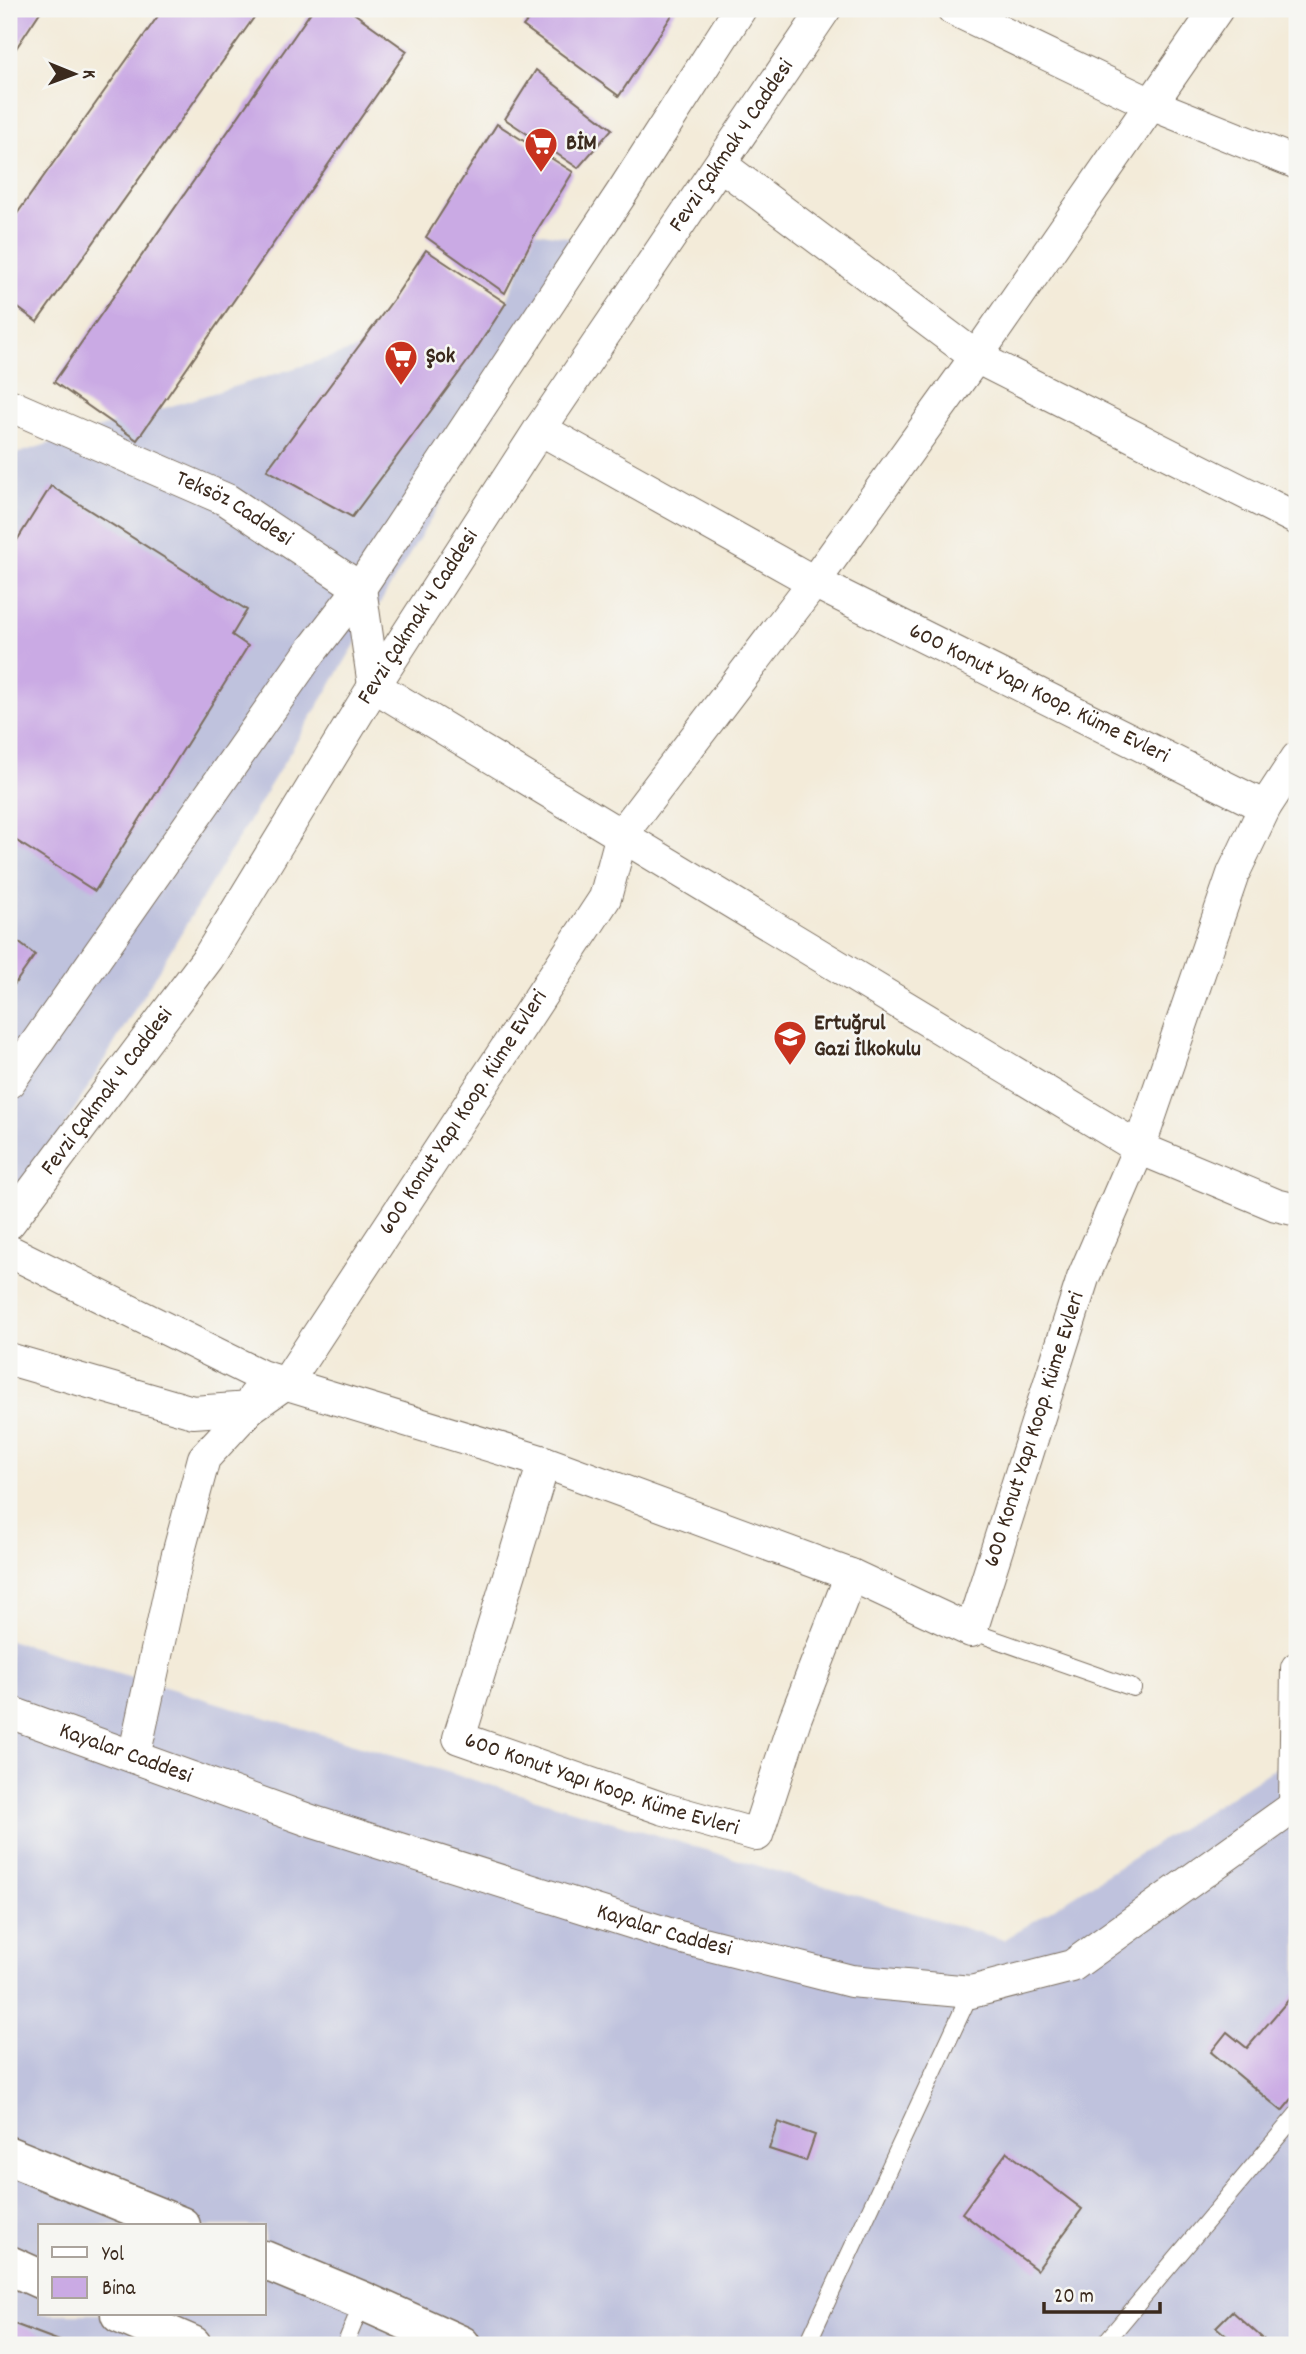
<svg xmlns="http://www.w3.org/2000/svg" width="1306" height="2354" font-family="Dekko,sans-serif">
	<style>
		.industrial { fill: #bfc2dd; fill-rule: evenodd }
		.building { fill: #caaae4 }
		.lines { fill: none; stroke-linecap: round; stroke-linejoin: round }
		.service-casing { stroke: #7b6e5f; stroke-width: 18 }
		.minor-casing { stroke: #7b6e5f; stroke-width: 34 }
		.tertiary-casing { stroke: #7b6e5f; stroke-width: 41 }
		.service { stroke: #fff; stroke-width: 16 }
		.minor { stroke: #fff; stroke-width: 32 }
		.tertiary { stroke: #fff; stroke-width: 38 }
		.labels { text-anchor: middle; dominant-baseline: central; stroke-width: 5; stroke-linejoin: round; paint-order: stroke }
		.poi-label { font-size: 23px; font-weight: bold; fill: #3b2a1e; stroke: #f6f6f2; text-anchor: start }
		.street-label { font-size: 23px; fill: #3b2a1e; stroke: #f6f6f2 }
	</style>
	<rect width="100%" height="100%" fill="#f6f6f2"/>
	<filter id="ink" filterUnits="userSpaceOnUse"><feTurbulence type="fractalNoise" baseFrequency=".0143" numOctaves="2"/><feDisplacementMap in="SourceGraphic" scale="14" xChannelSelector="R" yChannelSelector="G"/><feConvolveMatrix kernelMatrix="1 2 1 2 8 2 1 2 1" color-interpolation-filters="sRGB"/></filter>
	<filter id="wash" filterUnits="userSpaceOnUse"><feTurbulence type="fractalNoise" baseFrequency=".00686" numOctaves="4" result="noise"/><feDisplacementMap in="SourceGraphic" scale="28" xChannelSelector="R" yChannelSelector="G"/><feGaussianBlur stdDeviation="1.57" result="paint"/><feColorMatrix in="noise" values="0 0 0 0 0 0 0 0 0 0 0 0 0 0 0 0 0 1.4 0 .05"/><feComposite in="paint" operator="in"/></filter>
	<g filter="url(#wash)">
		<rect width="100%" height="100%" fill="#f3ebd9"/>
		<!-- industrial -->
		<path class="industrial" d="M 536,232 L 598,242 L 9,1218 L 9,456 L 506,303 Z
			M 9,1640 L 1004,1940 L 1297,1754 L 1297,2345 L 9,2345 ZM 40,2226 L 264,2226 L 264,2314 L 40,2314 Z"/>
		<g id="blocks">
			<!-- building -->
			<path class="building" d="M 9,9 L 42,9 L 9,59 Z
				M 163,9 L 260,9 L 37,322 L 9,301 L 9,225 Z
				M 313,9 L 348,9 L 407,51 L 137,440 L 54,382 Z
				M 537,9 L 676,9 L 619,96 L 523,26 Z
				M 536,70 L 612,129 L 578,168 L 505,119 Z
				M 497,124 L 573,172 L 536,232 L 505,293 L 426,237 Z
				M 426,250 L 506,303 L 473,354 L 352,517 L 267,470 L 393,300 Z
				M 51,486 L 247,610 L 232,635 L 248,646 L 95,891 L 9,836 L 9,553 Z
				M 9,935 L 35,955 L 9,992 Z
				M 1297,1990 L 1297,2093 L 1282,2111 L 1211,2052 L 1227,2032 L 1247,2048 Z
				M 778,2122 L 815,2135 L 806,2161 L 769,2149 Z
				M 1007,2152 L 1082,2209 L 1037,2270 L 962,2213 Z
				M 1232,2311 L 1270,2345 L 1237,2345 L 1216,2327 Z
				M 9,2322 L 70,2345 L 9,2345 Z"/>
		</g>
	</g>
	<g filter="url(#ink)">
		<use href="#blocks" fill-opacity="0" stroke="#7b6e5f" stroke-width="2"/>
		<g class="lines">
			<defs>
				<path id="service" d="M 971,1631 L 1133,1688
					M 345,2345 L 363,2301
					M 807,2345 L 971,1992
					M 1103,2345 L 1297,2114"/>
				<g id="minor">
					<path d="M 953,9 L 1151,104 L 1297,163"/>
					<path d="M 721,165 L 976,357 L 1297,519"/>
					<path id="s1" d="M 9,405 L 227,500 L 360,588 L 374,686 L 1139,1148 L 1276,1205 L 1297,1210"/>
					<path id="s2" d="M 540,429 L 814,582 L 1265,807"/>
					<path d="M 9,1082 L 309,654 L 360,588 L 623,191 L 740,9"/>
					<path id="s3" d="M 9,1223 L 208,958 L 374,686 L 540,429 L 825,9"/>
					<path id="s4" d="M 9,1251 L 261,1376 L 544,1462 L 851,1575 L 971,1631 L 1083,1278 L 1139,1148 L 1233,874 L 1265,807 L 1297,758"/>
					<path id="s5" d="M 9,1359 L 193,1412 L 250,1408 L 287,1382 L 605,898 L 622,834 L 814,582 L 976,357 L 1217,9"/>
					<path id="s6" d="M 544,1462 L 459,1738 L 661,1808 L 757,1835 L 795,1719 L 851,1575"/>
					<path id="s7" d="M 9,1712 L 314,1822 L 675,1936 L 851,1981 L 971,1992 L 1072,1966 L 1295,1806"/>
					<path d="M 134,1757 L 177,1558 L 204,1458 L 250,1408 L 254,1397"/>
					<path d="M 1295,1806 L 1297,1668"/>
				</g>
				<path id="tertiary" d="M 9,2156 L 181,2226
					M 264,2260 L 363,2301 L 461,2345
					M 9,2265 L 40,2279
					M 120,2314 L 192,2345"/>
			</defs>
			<!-- service casing -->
			<use href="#service" class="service-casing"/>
			<!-- minor casing -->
			<use href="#minor" class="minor-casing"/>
			<!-- tertiary casing -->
			<use href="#tertiary" class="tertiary-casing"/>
			<!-- service -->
			<use href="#service" class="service"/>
			<!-- minor -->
			<use href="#minor" class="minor"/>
			<!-- tertiary -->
			<use href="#tertiary" class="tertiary"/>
		</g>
	</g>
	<!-- icons -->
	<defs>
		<symbol id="supermarket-pin" viewBox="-11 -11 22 30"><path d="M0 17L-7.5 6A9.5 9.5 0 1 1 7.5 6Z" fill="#c8321e" stroke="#f6f6f2"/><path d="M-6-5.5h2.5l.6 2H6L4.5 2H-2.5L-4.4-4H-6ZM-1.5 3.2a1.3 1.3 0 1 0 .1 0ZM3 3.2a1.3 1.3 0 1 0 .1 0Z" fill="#fff"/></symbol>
		<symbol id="school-pin" viewBox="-11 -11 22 30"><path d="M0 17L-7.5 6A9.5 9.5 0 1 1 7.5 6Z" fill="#c8321e" stroke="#f6f6f2"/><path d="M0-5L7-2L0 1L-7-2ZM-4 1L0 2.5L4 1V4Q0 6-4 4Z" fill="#fff"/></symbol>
	</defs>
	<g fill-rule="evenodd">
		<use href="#supermarket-pin" x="522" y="125" width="38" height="52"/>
		<use href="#supermarket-pin" x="382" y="338" width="38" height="52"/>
		<use href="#school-pin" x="771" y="1018" width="38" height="52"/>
	</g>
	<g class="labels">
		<!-- poi labels -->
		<g class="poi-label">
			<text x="566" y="144">BİM</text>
			<text x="426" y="357">Şok</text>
			<text x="814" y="1024">Ertuğrul<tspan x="814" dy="26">Gazi İlkokulu</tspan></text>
		</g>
		<!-- street labels -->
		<g class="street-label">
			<text stroke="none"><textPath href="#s3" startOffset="1298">Fevzi Çakmak 4 Caddesi</textPath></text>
			<text stroke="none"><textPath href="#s1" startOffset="248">Teksöz Caddesi</textPath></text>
			<text stroke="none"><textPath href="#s3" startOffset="732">Fevzi Çakmak 4 Caddesi</textPath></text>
			<text stroke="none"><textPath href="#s2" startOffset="565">600 Konut Yapı Koop. Küme Evleri</textPath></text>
			<text stroke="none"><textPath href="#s3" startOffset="164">Fevzi Çakmak 4 Caddesi</textPath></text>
			<text stroke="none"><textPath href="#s5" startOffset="616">600 Konut Yapı Koop. Küme Evleri</textPath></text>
			<text stroke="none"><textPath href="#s4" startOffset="1248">600 Konut Yapı Koop. Küme Evleri</textPath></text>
			<text stroke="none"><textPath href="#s7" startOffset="124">Kayalar Caddesi</textPath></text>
			<text stroke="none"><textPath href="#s6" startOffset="439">600 Konut Yapı Koop. Küme Evleri</textPath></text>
			<text stroke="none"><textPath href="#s7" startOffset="691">Kayalar Caddesi</textPath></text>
		</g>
	</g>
	<!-- margin -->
	<rect width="1306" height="2354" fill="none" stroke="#f6f6f2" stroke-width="35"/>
	<!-- legend -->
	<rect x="38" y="2224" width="228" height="91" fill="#f6f6f2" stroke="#aba49d" stroke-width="2"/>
	<rect x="52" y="2247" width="35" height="10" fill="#ffffff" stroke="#aba49d" stroke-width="2"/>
	<text x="102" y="2260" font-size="21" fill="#3b2a1e">Yol</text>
	<rect x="52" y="2277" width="35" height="21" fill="#caaae4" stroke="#aba49d" stroke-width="2"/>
	<text x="102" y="2294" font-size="21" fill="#3b2a1e">Bina</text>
	<!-- north arrow -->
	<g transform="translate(74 74) rotate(91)" stroke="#f6f6f2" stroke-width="5" paint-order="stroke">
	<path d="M0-5L12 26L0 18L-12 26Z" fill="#3b2a1e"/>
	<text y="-10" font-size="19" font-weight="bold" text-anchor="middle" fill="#3b2a1e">K</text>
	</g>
	<!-- scale -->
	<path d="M1044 2302v10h116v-10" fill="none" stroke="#3b2a1e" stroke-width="3.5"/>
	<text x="1054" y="2302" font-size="21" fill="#3b2a1e" stroke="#f6f6f2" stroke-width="5" paint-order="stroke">20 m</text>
</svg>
